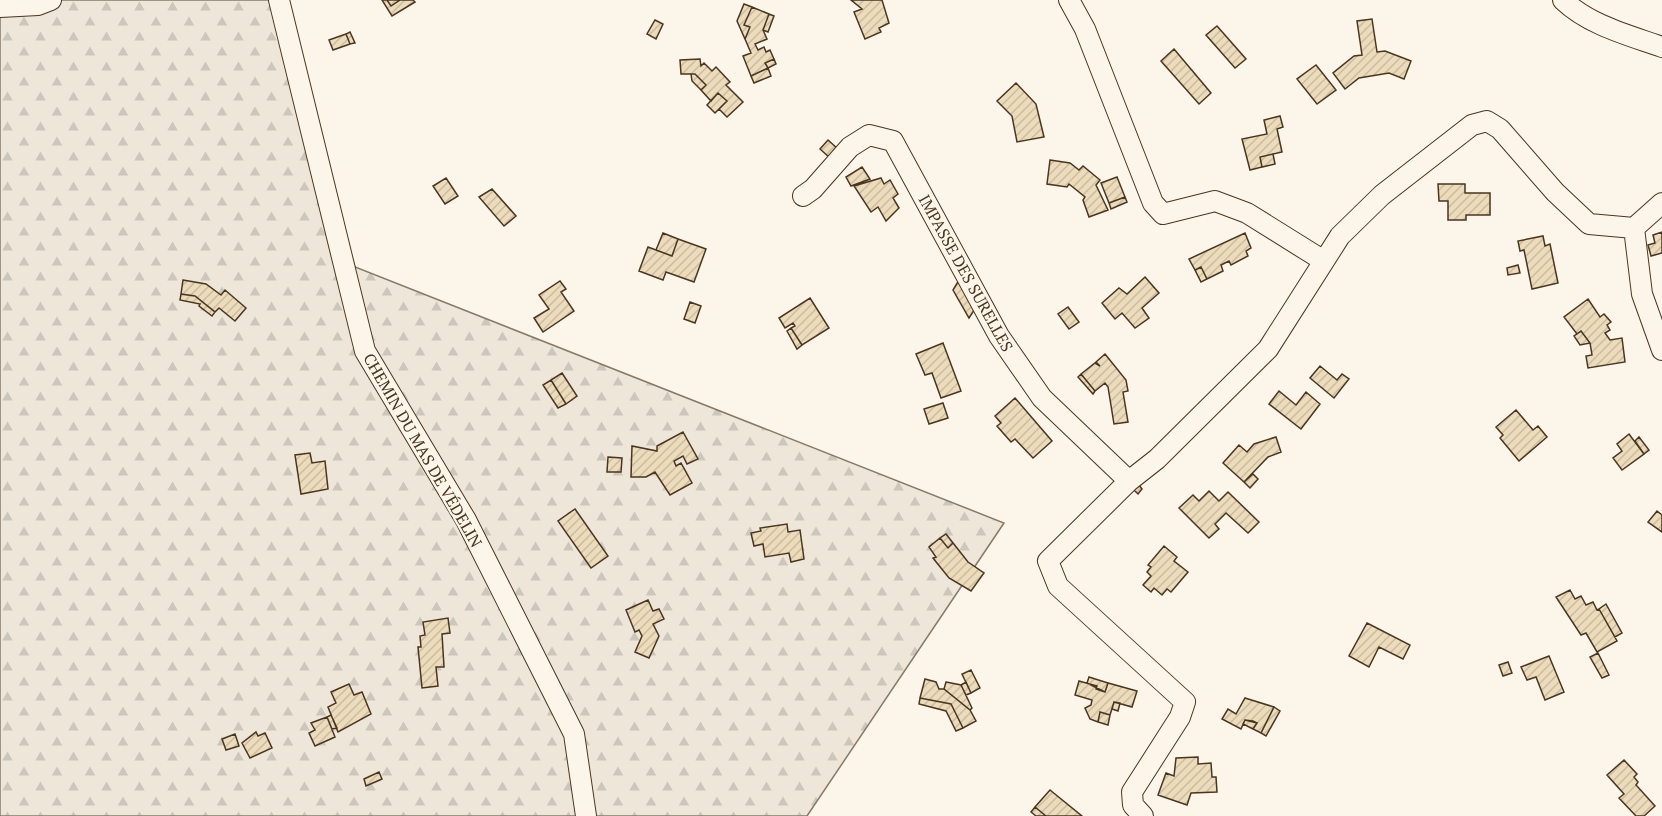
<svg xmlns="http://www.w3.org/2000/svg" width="1662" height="816" font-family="'PT Serif',serif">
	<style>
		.forest { fill: url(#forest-firs); stroke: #887966; stroke-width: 1.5 }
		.building { fill: url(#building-hatch); stroke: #4a3520; stroke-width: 1.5 }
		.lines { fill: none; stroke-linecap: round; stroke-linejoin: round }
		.minor-casing { stroke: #4a3520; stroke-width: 22 }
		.minor { stroke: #fbf6e9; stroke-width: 20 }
		.labels { text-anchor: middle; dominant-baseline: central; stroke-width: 4.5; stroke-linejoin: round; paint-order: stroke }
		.street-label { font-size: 16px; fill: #4a3520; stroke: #fbf6e9 }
	</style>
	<defs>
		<pattern id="forest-firs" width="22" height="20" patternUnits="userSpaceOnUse" patternTransform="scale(1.5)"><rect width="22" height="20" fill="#ede6d9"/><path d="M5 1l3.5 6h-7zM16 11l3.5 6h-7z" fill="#cdc6ba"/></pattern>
		<pattern id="building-hatch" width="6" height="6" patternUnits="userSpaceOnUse" patternTransform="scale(1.5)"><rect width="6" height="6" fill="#ecdcbc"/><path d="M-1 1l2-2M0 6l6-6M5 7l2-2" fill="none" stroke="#ccbda1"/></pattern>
	</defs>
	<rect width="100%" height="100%" fill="#fbf6e9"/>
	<!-- forest -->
	<path class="forest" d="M 0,0 L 270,0 L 355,267 L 1004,523 L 807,816 L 0,816 Z"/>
	<!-- building -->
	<path class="building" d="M 382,0 L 387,0 L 391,6 L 400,0 L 413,0 L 415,2 L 392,16 Z
		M 387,0 L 400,0 L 391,6 Z
		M 851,0 L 882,0 L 889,23 L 879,28 L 881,32 L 865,39 L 854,12 L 862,9 Z
		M 744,4 L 752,7 L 744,25 L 750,27 L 745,39 L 737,21 Z
		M 752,7 L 769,14 L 763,30 L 767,39 L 755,44 L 758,50 L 764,47 L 766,52 L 770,50 L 774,59 L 765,63 L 768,68 L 751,76 L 743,56 L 751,53 L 745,39 L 750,27 L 744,25 Z
		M 769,14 L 774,16 L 768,32 L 763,30 Z
		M 1372,19 L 1377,52 L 1385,51 L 1411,61 L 1404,79 L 1389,73 L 1359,78 L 1345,89 L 1333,73 L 1354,56 L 1362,55 L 1357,21 Z
		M 655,20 L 663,24 L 656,39 L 647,34 Z
		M 1217,26 L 1246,59 L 1235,68 L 1206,35 Z
		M 350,32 L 355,43 L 350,44 L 346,34 Z
		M 346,34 L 350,44 L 333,50 L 329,40 Z
		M 1174,49 L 1211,93 L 1199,104 L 1161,61 Z
		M 700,59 L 701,66 L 704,63 L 712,71 L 716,67 L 730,82 L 726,85 L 743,102 L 727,117 L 719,109 L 727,101 L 718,93 L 711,101 L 701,90 L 706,85 L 695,74 L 681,74 L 680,60 Z
		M 774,59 L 776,64 L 768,68 L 765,63 Z
		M 1316,65 L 1336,90 L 1317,104 L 1297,79 Z
		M 768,68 L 771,76 L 754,83 L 751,76 Z
		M 691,74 L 695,74 L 706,85 L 701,90 L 692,81 Z
		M 1016,83 L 1036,104 L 1044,137 L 1017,142 L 1012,116 L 997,101 Z
		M 718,93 L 727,101 L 715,113 L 707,105 Z
		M 1280,116 L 1283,127 L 1277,129 L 1282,152 L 1260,157 L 1262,167 L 1250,170 L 1242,139 L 1267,134 L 1264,120 Z
		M 828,140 L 838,149 L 830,158 L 820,149 Z
		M 1273,154 L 1275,164 L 1262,167 L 1260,157 Z
		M 1050,160 L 1070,163 L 1079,170 L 1083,166 L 1100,180 L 1096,185 L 1108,210 L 1089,217 L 1083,200 L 1085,197 L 1069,184 L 1067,187 L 1047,184 Z
		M 862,167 L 870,179 L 851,186 L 846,177 Z
		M 1117,177 L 1125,197 L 1109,203 L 1101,183 Z
		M 446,178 L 458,196 L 445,204 L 433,186 Z
		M 881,178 L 884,184 L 890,180 L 898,194 L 893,198 L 899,208 L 886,221 L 878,207 L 871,212 L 854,186 Z
		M 1438,184 L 1465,184 L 1465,193 L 1490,193 L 1490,215 L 1466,215 L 1466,220 L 1448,220 L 1448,201 L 1439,201 Z
		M 492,189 L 516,216 L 504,226 L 479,197 Z
		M 1125,197 L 1127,202 L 1111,209 L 1109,203 Z
		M 1662,232 L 1662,253 L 1651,256 L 1648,245 L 1655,243 L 1653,235 Z
		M 663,233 L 678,239 L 672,256 L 656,250 Z
		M 1245,233 L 1251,248 L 1246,251 L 1248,256 L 1231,265 L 1229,261 L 1221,265 L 1223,271 L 1207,279 L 1201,267 L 1195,270 L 1189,259 Z
		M 1543,236 L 1545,246 L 1550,244 L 1558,283 L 1532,289 L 1524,250 L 1520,251 L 1518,241 Z
		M 678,239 L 706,249 L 694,282 L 666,272 L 663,280 L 639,271 L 648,247 L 672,256 Z
		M 1518,265 L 1520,273 L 1508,275 L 1507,268 Z
		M 1201,267 L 1207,279 L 1201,282 L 1195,270 Z
		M 962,275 L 978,304 L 969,318 L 953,290 Z
		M 1145,277 L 1159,293 L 1142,308 L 1149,318 L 1135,328 L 1122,313 L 1115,319 L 1102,303 L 1119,288 L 1127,294 Z
		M 183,280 L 206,284 L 221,295 L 225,290 L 246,308 L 235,321 L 219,308 L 215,312 L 195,296 L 181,294 Z
		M 560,281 L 566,289 L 561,292 L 574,311 L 543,332 L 534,318 L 549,309 L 539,295 Z
		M 181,294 L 195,296 L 215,312 L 212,316 L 199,306 L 200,304 L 180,300 Z
		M 810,298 L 829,328 L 802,345 L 791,328 L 795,326 L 793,323 L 785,328 L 779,318 Z
		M 1588,299 L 1600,317 L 1604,314 L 1611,322 L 1607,325 L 1610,330 L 1605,333 L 1610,340 L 1622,338 L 1625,362 L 1588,368 L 1586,356 L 1592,355 L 1590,343 L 1581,331 L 1577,334 L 1564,317 Z
		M 690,302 L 701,306 L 695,323 L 684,319 Z
		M 1068,307 L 1079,322 L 1069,329 L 1058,314 Z
		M 791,328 L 802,345 L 797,349 L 787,331 Z
		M 1581,331 L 1590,343 L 1580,345 L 1574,336 Z
		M 943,343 L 961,391 L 941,398 L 932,373 L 925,375 L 916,354 Z
		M 1105,354 L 1126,380 L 1128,391 L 1123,392 L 1128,422 L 1114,424 L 1108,387 L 1105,383 L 1095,391 L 1081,374 L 1095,363 L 1100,366 L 1096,362 Z
		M 1320,366 L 1337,380 L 1342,374 L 1349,379 L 1334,398 L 1310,378 Z
		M 562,373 L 577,396 L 566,404 L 551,380 Z
		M 1081,374 L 1095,391 L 1093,394 L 1078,377 Z
		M 551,380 L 566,404 L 558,408 L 543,385 Z
		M 1279,391 L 1296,405 L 1306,392 L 1320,404 L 1301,429 L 1269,404 Z
		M 1015,398 L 1052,441 L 1033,458 L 1015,439 L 1011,442 L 997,426 L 1001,423 L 995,416 Z
		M 943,403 L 948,418 L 929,424 L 924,409 Z
		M 1516,410 L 1533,430 L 1538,426 L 1547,437 L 1519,461 L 1500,438 L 1503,435 L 1496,427 Z
		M 683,432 L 698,459 L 687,464 L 683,456 L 674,461 L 676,466 L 681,463 L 692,483 L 670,495 L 655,472 L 646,477 L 631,477 L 632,446 L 657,451 L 657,446 Z
		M 1629,434 L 1644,454 L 1622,470 L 1613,458 L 1622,451 L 1617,444 Z
		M 1276,437 L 1281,452 L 1268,457 L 1244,482 L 1223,463 L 1239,445 L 1247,452 L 1254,444 Z
		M 1639,437 L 1649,450 L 1644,454 L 1635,441 Z
		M 310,453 L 312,463 L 325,461 L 328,489 L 301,494 L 295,455 Z
		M 608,457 L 622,458 L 621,472 L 607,472 Z
		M 1253,474 L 1258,479 L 1250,488 L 1244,482 Z
		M 1139,485 L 1142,489 L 1138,494 L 1134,490 Z
		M 1209,491 L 1219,501 L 1228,492 L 1259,522 L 1248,533 L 1226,513 L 1215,524 L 1219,529 L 1209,538 L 1179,508 L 1193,495 L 1199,501 Z
		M 575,509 L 608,556 L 591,568 L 558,521 Z
		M 1657,511 L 1662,515 L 1662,532 L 1648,522 Z
		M 787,524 L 788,532 L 800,530 L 804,559 L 791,562 L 789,553 L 765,557 L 763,544 L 754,546 L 751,533 L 761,531 L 760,528 Z
		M 946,534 L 953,543 L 948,548 L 940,538 Z
		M 940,538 L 948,548 L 953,543 L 968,562 L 984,573 L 971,591 L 949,578 L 933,558 L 936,557 L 929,547 Z
		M 1164,546 L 1177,557 L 1174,561 L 1188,572 L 1171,592 L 1167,589 L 1162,595 L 1154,588 L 1151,592 L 1143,585 L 1151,576 L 1147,572 L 1151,567 L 1148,565 Z
		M 1570,590 L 1575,599 L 1581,596 L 1586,605 L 1593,602 L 1597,610 L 1599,609 L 1617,641 L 1597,652 L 1586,633 L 1581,635 L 1556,597 Z
		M 648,600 L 653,611 L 659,609 L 664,619 L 653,624 L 659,636 L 649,658 L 635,652 L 642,636 L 639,630 L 635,632 L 626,610 Z
		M 1606,604 L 1622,633 L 1615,637 L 1599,609 Z
		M 448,618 L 450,633 L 442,634 L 444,667 L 436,667 L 438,686 L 422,688 L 418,647 L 421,647 L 420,636 L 425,635 L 423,622 Z
		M 1367,623 L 1410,645 L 1403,659 L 1379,647 L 1369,667 L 1349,656 Z
		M 1598,653 L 1609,675 L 1602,678 L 1590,657 Z
		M 1549,656 L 1564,692 L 1545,700 L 1536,677 L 1527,680 L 1521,667 Z
		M 1508,662 L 1512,673 L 1503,676 L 1499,665 Z
		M 971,670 L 980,688 L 971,693 L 962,674 Z
		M 1089,677 L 1108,683 L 1105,692 L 1087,683 Z
		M 925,679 L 936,682 L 939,689 L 944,689 L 970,710 L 976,721 L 963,728 L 951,704 L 920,698 Z
		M 1079,681 L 1097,686 L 1096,689 L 1105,692 L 1108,683 L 1137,691 L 1132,707 L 1114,702 L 1110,715 L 1100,712 L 1098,722 L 1090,719 L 1085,708 L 1091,705 L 1092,700 L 1075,695 Z
		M 946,682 L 961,685 L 972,708 L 970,710 L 944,689 Z
		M 966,682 L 971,693 L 966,695 L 961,685 Z
		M 349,684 L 354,695 L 362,692 L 371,714 L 338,732 L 328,707 L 336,703 L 331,692 Z
		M 920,698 L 951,704 L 963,728 L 956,731 L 946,711 L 919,704 Z
		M 1245,698 L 1274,707 L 1261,733 L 1253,729 L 1257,723 L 1253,721 L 1245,720 L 1241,729 L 1222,719 L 1228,709 L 1236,714 Z
		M 1114,702 L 1120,703 L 1118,711 L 1112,709 Z
		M 1274,707 L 1280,711 L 1266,736 L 1261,733 Z
		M 1100,712 L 1110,715 L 1108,725 L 1098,722 Z
		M 331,715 L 337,728 L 332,729 L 327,717 Z
		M 327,717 L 335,737 L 315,746 L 309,733 L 315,730 L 311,723 Z
		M 1245,720 L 1257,723 L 1253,729 L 1243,724 Z
		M 256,732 L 258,736 L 265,733 L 272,748 L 250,758 L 242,743 Z
		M 235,734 L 239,746 L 226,750 L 222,739 Z
		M 1198,757 L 1198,764 L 1211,763 L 1212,777 L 1216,777 L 1217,792 L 1191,793 L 1187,805 L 1158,795 L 1166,773 L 1174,776 L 1176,758 Z
		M 1624,760 L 1637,774 L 1634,777 L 1638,782 L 1636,785 L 1655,806 L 1644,816 L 1636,816 L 1619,798 L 1624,794 L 1607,775 Z
		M 379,772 L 382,779 L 366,786 L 364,779 Z
		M 1050,790 L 1082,816 L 1046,816 L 1035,807 Z
		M 1035,807 L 1046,816 L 1036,816 L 1031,812 Z"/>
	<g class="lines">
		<defs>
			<path id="minor" d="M 279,0 L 365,351 L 466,520 L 574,734 L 586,816
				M 1069,0 L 1085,29 L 1153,203 L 1163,214 L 1215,201 L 1247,213 L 1324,261
				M 1563,0 C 1589,25 1628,35 1662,47
				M 0,7 L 38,5 L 51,0
				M 803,196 L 813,189 L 850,147 L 869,135 L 893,141 L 999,336 L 1042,398 L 1129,481
				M 1662,203 L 1634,228 L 1642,294 L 1662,350
				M 1143,816 L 1133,805 L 1132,792 L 1180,717 L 1185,702 L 1058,586 L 1048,561 L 1129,481 L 1157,459 L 1268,349 L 1340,236 L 1382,195 L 1472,125 L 1487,121 L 1500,129 L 1555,192 L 1589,224 L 1634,228"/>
		</defs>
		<!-- minor casing -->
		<use href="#minor" class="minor-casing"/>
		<!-- minor -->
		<use href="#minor" class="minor"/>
	</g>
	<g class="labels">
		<!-- street labels -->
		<g class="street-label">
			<text transform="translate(966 273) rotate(61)">IMPASSE DES SURELLES</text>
			<text transform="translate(423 450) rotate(60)">CHEMIN DU MAS DE VÉDELIN</text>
		</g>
	</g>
</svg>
